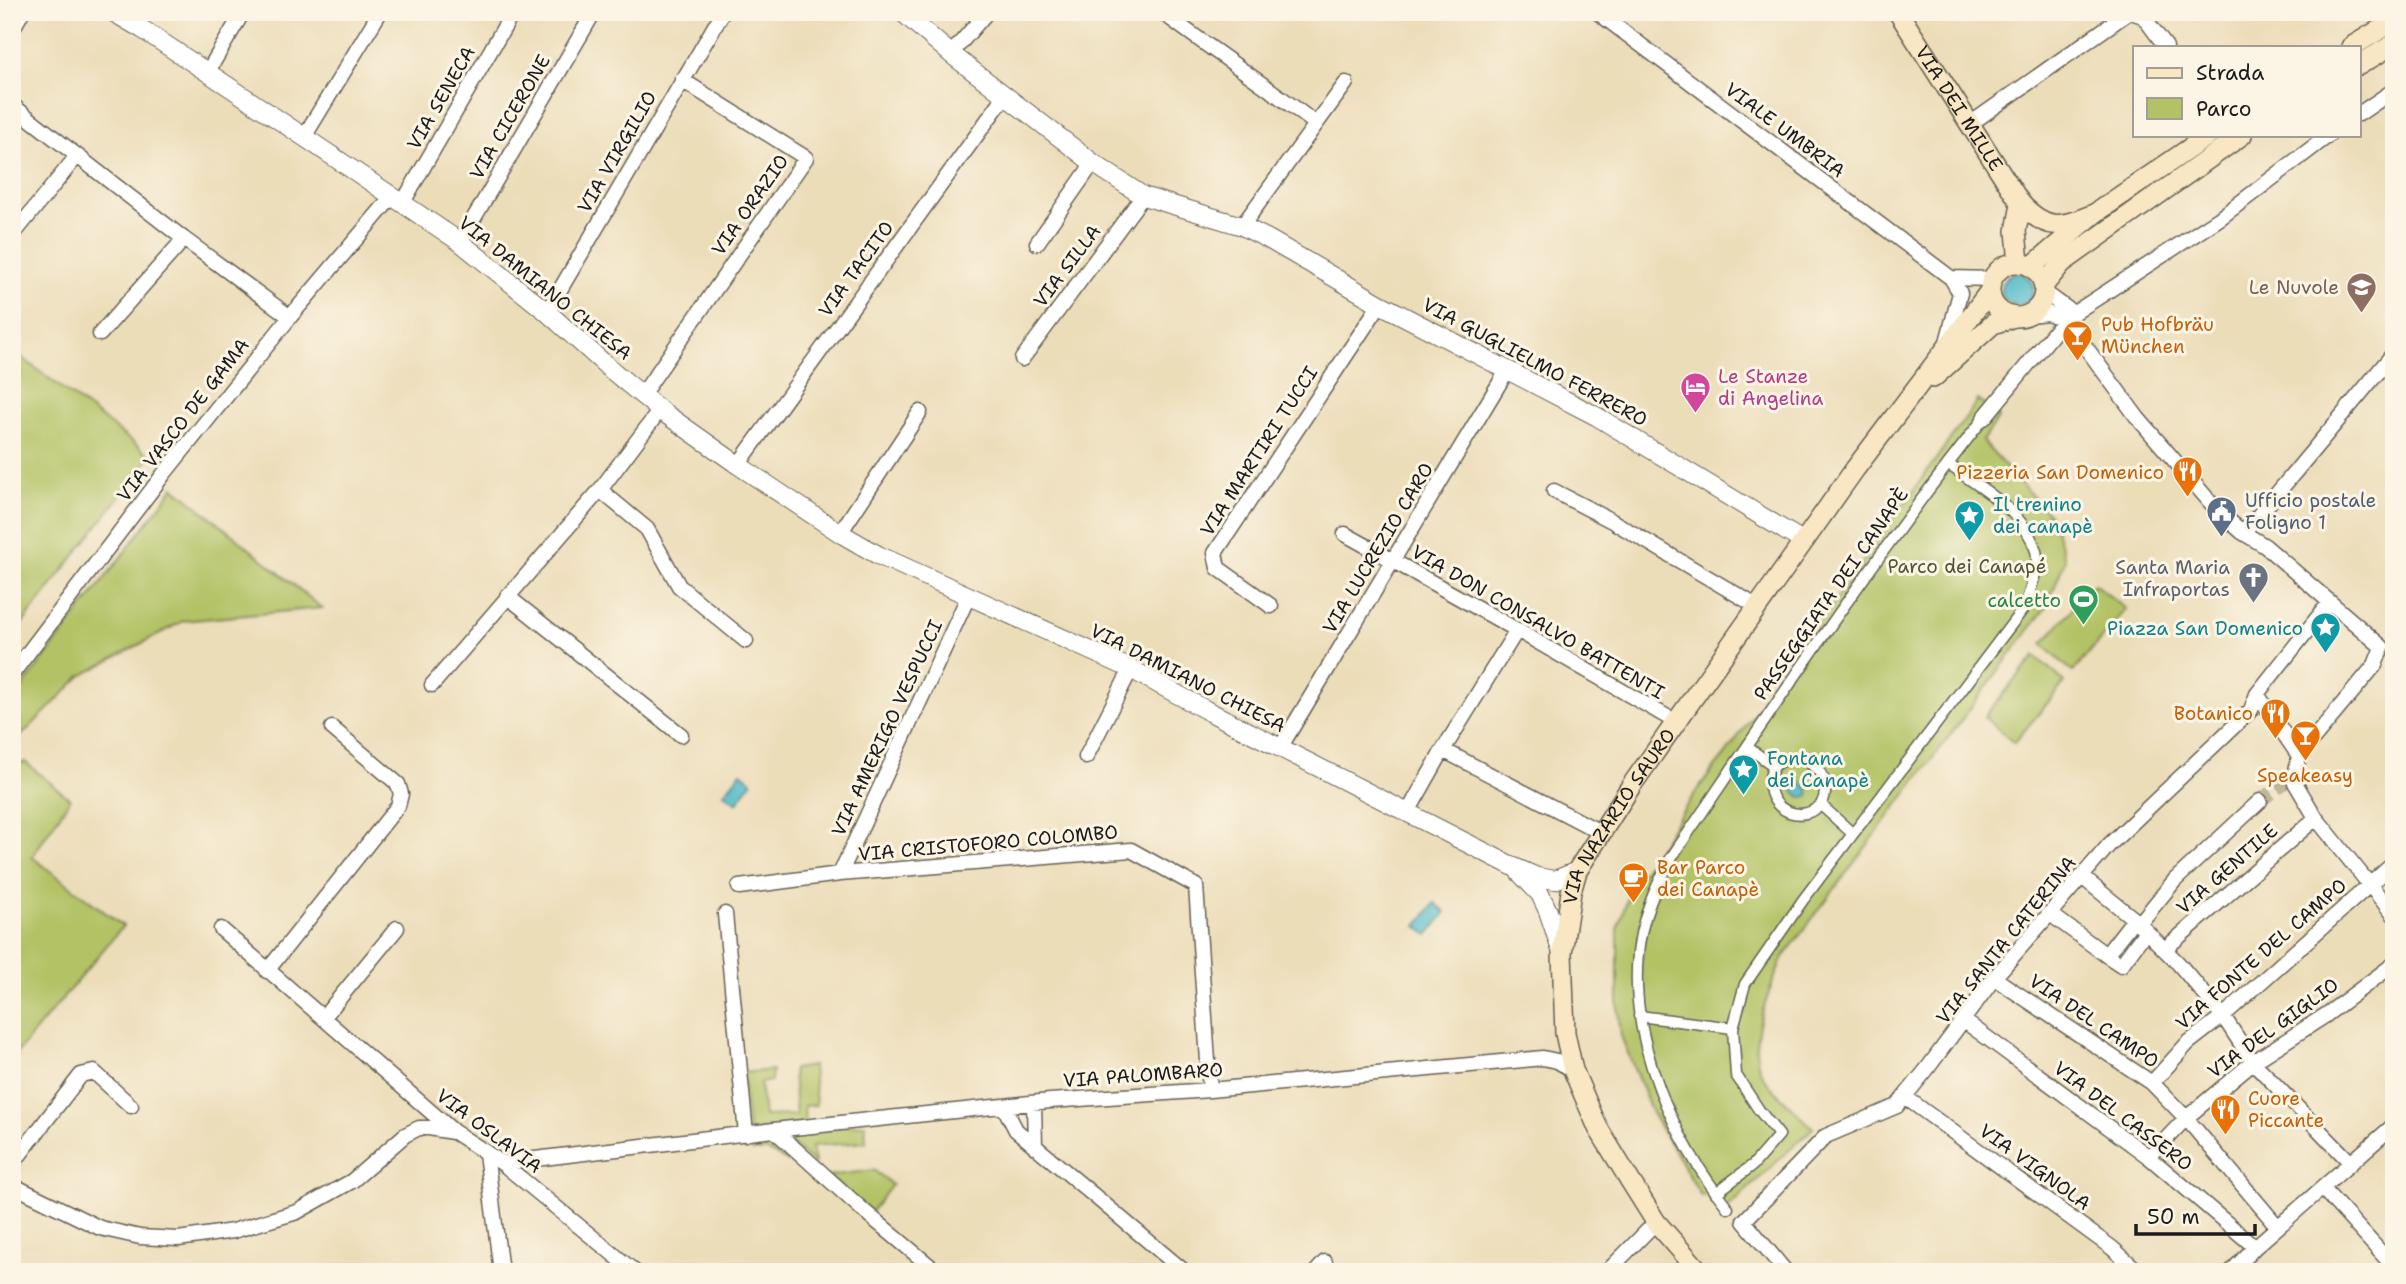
<svg xmlns="http://www.w3.org/2000/svg" width="2406" height="1284" font-family="'Shantell Sans',sans-serif">
	<style>
		.green { fill: #b2c265; stroke: #676f40; stroke-width: 2 }
		.water { fill: #4eb9ca; stroke: #356a73; stroke-width: 2 }
		.lines { fill: none; stroke-linecap: round; stroke-linejoin: round }
		.minor-tunnel { stroke: #c2b69a; stroke-width: 14; stroke-dasharray: 14 7; stroke-linecap: butt }
		.pedestrian-casing { stroke: #656053; stroke-width: 13 }
		.minor-casing { stroke: #656053; stroke-width: 17 }
		.tertiary-casing { stroke: #656053; stroke-width: 20 }
		.secondary-casing { stroke: #656053; stroke-width: 22 }
		.pedestrian { stroke: #fff; stroke-width: 10 }
		.minor { stroke: #fff; stroke-width: 14 }
		.tertiary { stroke: #fff; stroke-width: 18 }
		.secondary { stroke: #f9e7c3; stroke-width: 19 }
		.labels { text-anchor: middle; dominant-baseline: central; stroke-width: 6; stroke-linejoin: round; paint-order: stroke }
		.street-label { font-size: 19px; fill: #1c1c1c; stroke: #fcf5e5 }
		.education-label { font-size: 19px; fill: #785e54; stroke: #fcf5e5; text-anchor: end }
		.food-label { font-size: 19px; fill: #c56008; stroke: #fcf5e5; text-anchor: start }
		.hotel-label { font-size: 19px; fill: #b23c85; stroke: #fcf5e5; text-anchor: start }
		.service-label { font-size: 19px; fill: #4e5e75; stroke: #fcf5e5; text-anchor: start }
		.culture-label { font-size: 19px; fill: #0d838f; stroke: #fcf5e5; text-anchor: start }
		.park-label { font-size: 19px; fill: #505636; stroke: #fcf5e5 }
		.worship-label { font-size: 19px; fill: #5b616d; stroke: #fcf5e5; text-anchor: end }
		.leisure-label { font-size: 19px; fill: #27864d; stroke: #fcf5e5; text-anchor: end }
	</style>
	<rect width="100%" height="100%" fill="#fcf5e5"/>
	<filter id="ink" filterUnits="userSpaceOnUse"><feTurbulence type="fractalNoise" baseFrequency=".0143" numOctaves="2"/><feDisplacementMap in="SourceGraphic" scale="14" xChannelSelector="R" yChannelSelector="G"/><feConvolveMatrix kernelMatrix="1 2 1 2 8 2 1 2 1" color-interpolation-filters="sRGB"/></filter>
	<filter id="wash" filterUnits="userSpaceOnUse"><feTurbulence type="fractalNoise" baseFrequency=".00686" numOctaves="4" result="noise"/><feDisplacementMap in="SourceGraphic" scale="28" xChannelSelector="R" yChannelSelector="G"/><feGaussianBlur stdDeviation="1.57" result="paint"/><feColorMatrix in="noise" values="0 0 0 0 0 0 0 0 0 0 0 0 0 0 0 0 0 1.4 0 .05"/><feComposite in="paint" operator="in"/></filter>
	<g filter="url(#wash)">
		<rect width="100%" height="100%" fill="#ecddb9"/>
		<!-- green -->
		<path class="green" d="M 12,350 L 151,456 L 12,637 Z
			M 1978,400 L 1999,417 L 1982,441 L 2053,519 L 2065,560 L 2047,606 L 1782,959 C 1770,991 1743,1046 1764,1078 C 1772,1091 1801,1115 1813,1128 L 1722,1213 L 1706,1194 L 1701,1196 L 1652,1113 L 1621,1036 L 1618,1009 L 1618,927 L 1630,891 L 1699,787 L 1725,755 Z
			M 174,487 L 322,608 L 183,621 L 81,676 L 21,736 L 18,693 Z
			M 2094,584 L 2126,609 L 2073,672 L 2042,644 Z
			M 2035,656 L 2065,682 L 2014,743 L 1984,717 Z
			M 25,762 L 70,799 L 32,857 L 123,926 L 12,1059 L 12,767 Z
			M 813,1066 L 816,1105 L 804,1106 L 805,1125 L 748,1132 L 742,1073 L 772,1070 L 771,1081 L 760,1083 L 764,1116 L 796,1115 L 793,1069 Z
			M 865,1124 L 866,1142 L 812,1146 L 814,1164 L 778,1132 Z
			M 773,1132 L 798,1155 L 791,1163 L 768,1151 L 752,1151 L 749,1135 Z
			M 874,1170 L 892,1185 L 870,1213 L 828,1176 Z"/>
		<!-- water -->
		<path class="water" d="M2001 289a16 16 0 1 1 32 0a16 16 0 1 1-32 0Z
			M 741,772 L 752,781 L 737,803 L 724,793 Z
			M 1791,778 L 1795,778 L 1808,788 L 1809,796 L 1801,797 L 1789,787 L 1788,781 Z
			M 1435,903 L 1446,912 L 1428,935 L 1417,926 Z"/>
	</g>
	<g filter="url(#ink)">
		<g class="lines">
			<!-- minor-tunnel -->
			<path class="minor-tunnel" d="M 2260,801 L 2285,782"/>
			<defs>
				<path id="pedestrian" d="M 1747,747 L 1774,766 C 1800,745 1838,774 1821,805 L 1853,834
					M 1774,766 C 1771,773 1768,780 1770,788 C 1774,813 1802,822 1821,805
					M 1639,1016 L 1733,1028
					M 1716,1193 L 1753,1165 L 1779,1135 L 1759,1110 L 1736,1075 L 1733,1028 L 1745,984 L 1803,900 L 2023,609 C 2029,596 2040,565 2036,551 C 2024,510 1980,488 1948,464
					M 1728,1208 C 1674,1141 1629,1041 1638,954 C 1641,919 1655,888 1671,858 C 1773,709 1872,559 1984,418"/>
				<path id="minor" d="M 1162,12 C 1213,51 1266,85 1316,124
					M 1597,12 L 1951,278 L 1960,293 L 1947,342
					M 2131,12 L 2143,16 L 2166,47
					M 12,30 L 22,12
					M 951,54 L 987,12
					M 207,73 L 243,12
					M 12,105 L 184,239 L 290,317
					M 2359,114 L 2394,90
					M 1970,124 L 2129,12
					M 304,137 L 380,12
					M 402,204 L 513,12
					M 1242,226 L 1346,83
					M 12,236 L 77,156
					M 460,242 L 594,12
					M 1037,243 L 1093,163
					M 1951,278 L 1992,279
					M 2044,292 L 2073,313
					M 547,312 L 723,12
					M 2029,315 L 2047,313 L 2065,319 L 2137,417 L 2217,510 L 2242,532 L 2265,546 L 2382,647 L 2375,665 L 2299,756 L 2257,694
					M 100,334 L 184,239
					M 1022,359 L 1143,196
					M 642,395 L 806,158 L 682,80
					M 1984,418 L 2065,319 L 2220,218 L 2329,135
					M 738,465 L 1005,96
					M 600,490 L 647,529 L 679,586 L 746,641
					M 1554,491 L 1612,521 L 1758,607
					M 2242,532 L 2255,520 L 2394,353
					M 840,533 L 920,412
					M 1345,534 L 1517,630 L 1676,722
					M 507,596 L 681,735
					M 1271,606 L 1218,568 L 1215,553 L 1380,304
					M 12,674 L 163,475 L 290,317 L 391,198
					M 432,685 L 600,490 L 660,410
					M 1280,748 L 1508,369
					M 1443,750 L 1600,832
					M 2299,756 L 2294,781 L 2316,818 L 2394,915
					M 1086,757 L 1131,669
					M 1408,812 L 1443,750 L 1517,630
					M 840,874 L 968,597
					M 2082,877 L 2134,919 L 2178,963 L 2223,1016 L 2253,1062 L 2351,1163
					M 739,887 L 840,874 L 1131,850 L 1196,886 L 1210,1090
					M 2049,913 L 2106,955
					M 725,914 L 746,1134
					M 2134,919 L 2106,955 L 2121,965 L 2146,931
					M 2139,924 L 2175,880 L 2260,801
					M 221,929 L 454,1132 L 502,1163 L 635,1272
					M 2165,949 L 2316,818
					M 267,971 L 398,806 L 401,794 L 398,784 L 332,728
					M 1994,978 L 2152,1083 L 2186,1118 L 2278,1227
					M 323,1018 L 397,928
					M 1963,1020 L 2149,1157 L 2255,1247
					M 2152,1083 L 2188,1043 L 2223,1016 L 2394,863
					M 1905,1097 L 2112,1248 L 2139,1272
					M 1034,1103 L 1035,1147
					M 1004,1107 L 1016,1130 L 1185,1272
					M 774,1130 L 864,1211 L 937,1272
					M 486,1153 L 501,1272
					M 2149,1157 L 2186,1118 L 2253,1062 L 2326,1015 L 2394,964
					M 502,1163 L 774,1130 L 1050,1101 L 1210,1090 L 1543,1058 L 1557,1061 L 1573,1070
					M 12,1185 L 100,1228 L 140,1237 L 178,1239 L 233,1231 L 297,1212 L 352,1181 L 405,1135 L 419,1128 L 429,1128 L 453,1132
					M 2323,1189 L 2394,1267
					M 12,1208 L 14,1162 L 81,1075 L 94,1072 L 131,1106
					M 1316,1272 L 1325,1262
					M 1607,1272 L 1656,1222
					M 1786,1272 L 1744,1221 L 1826,1136 L 1897,1106 L 1927,1069 L 1994,978 L 2109,845 L 2251,710 L 2257,694 L 2330,602
					M 2231,1272 L 2255,1247 L 2394,1125"/>
				<path id="tertiary" d="M 113,12 L 142,29 L 252,102 L 460,242 L 547,312 L 609,368 L 660,410 L 738,465 L 840,533 L 878,555 L 1131,669 L 1206,710 L 1514,867 L 1537,877 L 1555,880 L 1577,871
					M 902,12 L 951,54 L 1093,163 L 1143,196 L 1242,226 L 1268,239 L 1380,304 L 1596,416 L 1804,542
					M 1519,872 L 1540,894 L 1548,911 L 1562,953"/>
				<g id="secondary">
					<path id="s1" d="M 1898,12 L 2021,204 C 2048,232 2061,227 2094,214"/>
					<path d="M 2351,47 L 2394,21"/>
					<path d="M 2359,65 L 2394,44"/>
					<circle cx="2017" cy="290" r="27"/>
					<path d="M 2019,263 L 2016,231 L 2021,204"/>
					<path d="M 2031,267 L 2094,214 L 2209,135"/>
					<path d="M 2044,285 L 2062,263 L 2242,135"/>
					<path d="M 1933,378 L 1993,324 L 2014,317"/>
					<path id="s2" d="M 1700,1272 L 1656,1222 L 1629,1179 L 1598,1128 L 1573,1070 L 1565,1033 L 1562,953 L 1571,892 L 1577,871 L 1631,786 L 1855,469 L 1989,292"/>
				</g>
			</defs>
			<!-- pedestrian casing -->
			<use href="#pedestrian" class="pedestrian-casing"/>
			<!-- minor casing -->
			<use href="#minor" class="minor-casing"/>
			<!-- tertiary casing -->
			<use href="#tertiary" class="tertiary-casing"/>
			<!-- secondary casing -->
			<use href="#secondary" class="secondary-casing"/>
			<!-- pedestrian -->
			<use href="#pedestrian" class="pedestrian"/>
			<!-- minor -->
			<use href="#minor" class="minor"/>
			<!-- tertiary -->
			<use href="#tertiary" class="tertiary"/>
			<!-- secondary -->
			<use href="#secondary" class="secondary"/>
		</g>
	</g>
	<!-- icons -->
	<defs>
		<symbol id="school-pin" viewBox="-11 -11 22 30"><path d="M0 17L-7.5 6A9.5 9.5 0 1 1 7.5 6Z" fill="#8d6e63" stroke="#fcf5e5"/><path d="M0-5L7-2L0 1L-7-2ZM-4 1L0 2.5L4 1V4Q0 6-4 4Z" fill="#fff"/></symbol>
		<symbol id="bar-pin" viewBox="-11 -11 22 30"><path d="M0 17L-7.5 6A9.5 9.5 0 1 1 7.5 6Z" fill="#e8710a" stroke="#fcf5e5"/><path d="M-6-5H6L.8 .8V4.5H3.5V6h-7V4.5H-.8V.8Z" fill="#fff"/></symbol>
		<symbol id="hotel-pin" viewBox="-11 -11 22 30"><path d="M0 17L-7.5 6A9.5 9.5 0 1 1 7.5 6Z" fill="#d1479c" stroke="#fcf5e5"/><path d="M-6-4.5h1.5V1H6V5H4.5V3h-9V5H-6ZM-4 0a1.8 1.8 0 1 1 3.6 0ZM.5 0V-2.5h3Q6-2.5 6 0Z" fill="#fff"/></symbol>
		<symbol id="restaurant-pin" viewBox="-11 -11 22 30"><path d="M0 17L-7.5 6A9.5 9.5 0 1 1 7.5 6Z" fill="#e8710a" stroke="#fcf5e5"/><path d="M-5-6h1v4h1v-4h1v4h1v-4h1v5L-1.5 .5V6h-2V.5L-5-1ZM5-6V6H3V1.5H1.5Q1.5-4 5-6Z" fill="#fff"/></symbol>
		<symbol id="civic-pin" viewBox="-11 -11 22 30"><path d="M0 17L-7.5 6A9.5 9.5 0 1 1 7.5 6Z" fill="#5c6f8a" stroke="#fcf5e5"/><path d="M-.6-6.5H3V-4.5H.6V-3L4-1V1h2V6H-6V1h2V-1L-.6-3ZM-1.2 2.5V6h2.4V2.5Z" fill="#fff"/></symbol>
		<symbol id="sight-pin" viewBox="-11 -11 22 30"><path d="M0 17L-7.5 6A9.5 9.5 0 1 1 7.5 6Z" fill="#0f9aa8" stroke="#fcf5e5"/><path d="M0-6L1.8-2.2L6-1.7L2.9 1.2L3.7 5.4L0 3.3L-3.7 5.4L-2.9 1.2L-6-1.7L-1.8-2.2Z" fill="#fff"/></symbol>
		<symbol id="church-pin" viewBox="-11 -11 22 30"><path d="M0 17L-7.5 6A9.5 9.5 0 1 1 7.5 6Z" fill="#6b7280" stroke="#fcf5e5"/><path d="M-1.2-6h2.4v3.5h3.3v2.4h-3.3V6h-2.4V-.1h-3.3v-2.4h3.3Z" fill="#fff"/></symbol>
		<symbol id="stadium-pin" viewBox="-11 -11 22 30"><path d="M0 17L-7.5 6A9.5 9.5 0 1 1 7.5 6Z" fill="#2e9e5b" stroke="#fcf5e5"/><path d="M0-5a6.5 5 0 1 0 0 10a6.5 5 0 1 0 0-10ZM-3.5-1.8h7v3.6h-7Z" fill="#fff"/></symbol>
		<symbol id="cafe-pin" viewBox="-11 -11 22 30"><path d="M0 17L-7.5 6A9.5 9.5 0 1 1 7.5 6Z" fill="#e8710a" stroke="#fcf5e5"/><path d="M-5.5-4.5H6V0H3Q3 3.5 0 3.5H-2.5Q-5.5 3.5-5.5 0ZM3-3.2v2h1.7v-2ZM-6 4.5H4V6H-6Z" fill="#fff"/></symbol>
	</defs>
	<g fill-rule="evenodd">
		<use href="#school-pin" x="2344" y="270" width="35" height="47"/>
		<use href="#bar-pin" x="2060" y="318" width="35" height="47"/>
		<use href="#hotel-pin" x="1678" y="370" width="35" height="47"/>
		<use href="#restaurant-pin" x="2170" y="454" width="35" height="47"/>
		<use href="#civic-pin" x="2204" y="494" width="35" height="47"/>
		<use href="#sight-pin" x="1952" y="498" width="35" height="47"/>
		<use href="#church-pin" x="2236" y="560" width="35" height="47"/>
		<use href="#stadium-pin" x="2066" y="582" width="35" height="47"/>
		<use href="#sight-pin" x="2308" y="610" width="35" height="47"/>
		<use href="#restaurant-pin" x="2258" y="696" width="35" height="47"/>
		<use href="#bar-pin" x="2288" y="718" width="35" height="47"/>
		<use href="#sight-pin" x="1726" y="752" width="35" height="47"/>
		<use href="#cafe-pin" x="1616" y="860" width="35" height="47"/>
		<use href="#restaurant-pin" x="2208" y="1092" width="35" height="47"/>
	</g>
	<g class="labels">
		<!-- street labels -->
		<g class="street-label">
			<text transform="translate(441 98) rotate(-60)">VIA SENECA</text>
			<text stroke="none"><textPath href="#s1" startOffset="114">VIA DEI MILLE</textPath></text>
			<text transform="translate(510 117) rotate(-60)">VIA CICERONE</text>
			<text transform="translate(1785 130) rotate(37)">VIALE UMBRIA</text>
			<text transform="translate(617 152) rotate(-60)">VIA VIRGILIO</text>
			<text transform="translate(750 205) rotate(-55)">VIA ORAZIO</text>
			<text transform="translate(1067 266) rotate(-53)">VIA SILLA</text>
			<text transform="translate(856 269) rotate(-54)">VIA TACITO</text>
			<text transform="translate(545 288) rotate(39)">VIA DAMIANO CHIESA</text>
			<text transform="translate(1535 362) rotate(28)">VIA GUGLIELMO FERRERO</text>
			<text transform="translate(183 420) rotate(-52)">VIA VASCO DE GAMA</text>
			<text transform="translate(1259 451) rotate(-57)">VIA MARTIRI TUCCI</text>
			<text transform="translate(1378 548) rotate(-59)">VIA LUCREZIO CARO</text>
			<text transform="translate(1831 594) rotate(-55)">PASSEGGIATA DEI CANAPÈ</text>
			<text transform="translate(1538 622) rotate(30)">VIA DON CONSALVO BATTENTI</text>
			<text transform="translate(1188 678) rotate(27)">VIA DAMIANO CHIESA</text>
			<text transform="translate(887 728) rotate(-65)">VIA AMERIGO VESPUCCI</text>
			<text stroke="none"><textPath href="#s2" startOffset="509">VIA NAZARIO SAURO</textPath></text>
			<text transform="translate(988 843) rotate(-5)">VIA CRISTOFORO COLOMBO</text>
			<text transform="translate(2227 869) rotate(-41)">VIA GENTILE</text>
			<text transform="translate(2006 940) rotate(-51)">VIA SANTA CATERINA</text>
			<text transform="translate(2261 954) rotate(-41)">VIA FONTE DEL CAMPO</text>
			<text transform="translate(2094 1021) rotate(34)">VIA DEL CAMPO</text>
			<text transform="translate(2273 1028) rotate(-36)">VIA DEL GIGLIO</text>
			<text transform="translate(1143 1075) rotate(-4)">VIA PALOMBARO</text>
			<text transform="translate(2123 1116) rotate(37)">VIA DEL CASSERO</text>
			<text transform="translate(489 1131) rotate(37)">VIA OSLAVIA</text>
			<text transform="translate(2035 1167) rotate(36)">VIA VIGNOLA</text>
		</g>
		<!-- education labels -->
		<g class="education-label">
			<text x="2339" y="287">Le Nuvole</text>
		</g>
		<!-- food labels -->
		<g class="food-label">
			<text x="2101" y="324">Pub Hofbräu<tspan x="2101" dy="22">München</tspan></text>
			<text x="2164" y="472" text-anchor="end">Pizzeria San Domenico</text>
			<text x="2253" y="713" text-anchor="end">Botanico</text>
			<text x="2305" y="775" text-anchor="middle">Speakeasy</text>
			<text x="1657" y="867">Bar Parco<tspan x="1657" dy="22">dei Canapè</tspan></text>
			<text x="2248" y="1098">Cuore<tspan x="2248" dy="22">Piccante</tspan></text>
		</g>
		<!-- hotel labels -->
		<g class="hotel-label">
			<text x="1718" y="376">Le Stanze<tspan x="1718" dy="22">di Angelina</tspan></text>
		</g>
		<!-- service labels -->
		<g class="service-label">
			<text x="2245" y="500">Ufficio postale<tspan x="2245" dy="22">Foligno 1</tspan></text>
		</g>
		<!-- culture labels -->
		<g class="culture-label">
			<text x="1993" y="504">Il trenino<tspan x="1993" dy="22">dei canapè</tspan></text>
			<text x="2303" y="628" text-anchor="end">Piazza San Domenico</text>
			<text x="1767" y="758">Fontana<tspan x="1767" dy="22">dei Canapè</tspan></text>
		</g>
		<!-- park labels -->
		<g class="park-label">
			<text x="1967" y="566">Parco dei Canapé</text>
		</g>
		<!-- worship labels -->
		<g class="worship-label">
			<text x="2230" y="567">Santa Maria<tspan x="2230" dy="22">Infraportas</tspan></text>
		</g>
		<!-- leisure labels -->
		<g class="leisure-label">
			<text x="2061" y="600">calcetto</text>
		</g>
	</g>
	<!-- margin -->
	<rect width="2406" height="1284" fill="none" stroke="#fcf5e5" stroke-width="42"/>
	<!-- legend -->
	<rect x="2133" y="46" width="228" height="91" fill="#fcf5e5" stroke="#a29e95" stroke-width="2"/>
	<rect x="2147" y="68" width="35" height="10" fill="#f9e7c3" stroke="#a29e95" stroke-width="2"/>
	<text x="2196" y="80" font-size="21" fill="#1c1c1c">Strada</text>
	<rect x="2147" y="98" width="35" height="21" fill="#b2c265" stroke="#a29e95" stroke-width="2"/>
	<text x="2196" y="116" font-size="21" fill="#1c1c1c">Parco</text>
	<!-- scale -->
	<path d="M2136 1224v10h119v-10" fill="none" stroke="#1c1c1c" stroke-width="3.5"/>
	<text x="2147" y="1224" font-size="21" fill="#1c1c1c" stroke="#fcf5e5" stroke-width="5" paint-order="stroke">50 m</text>
</svg>
